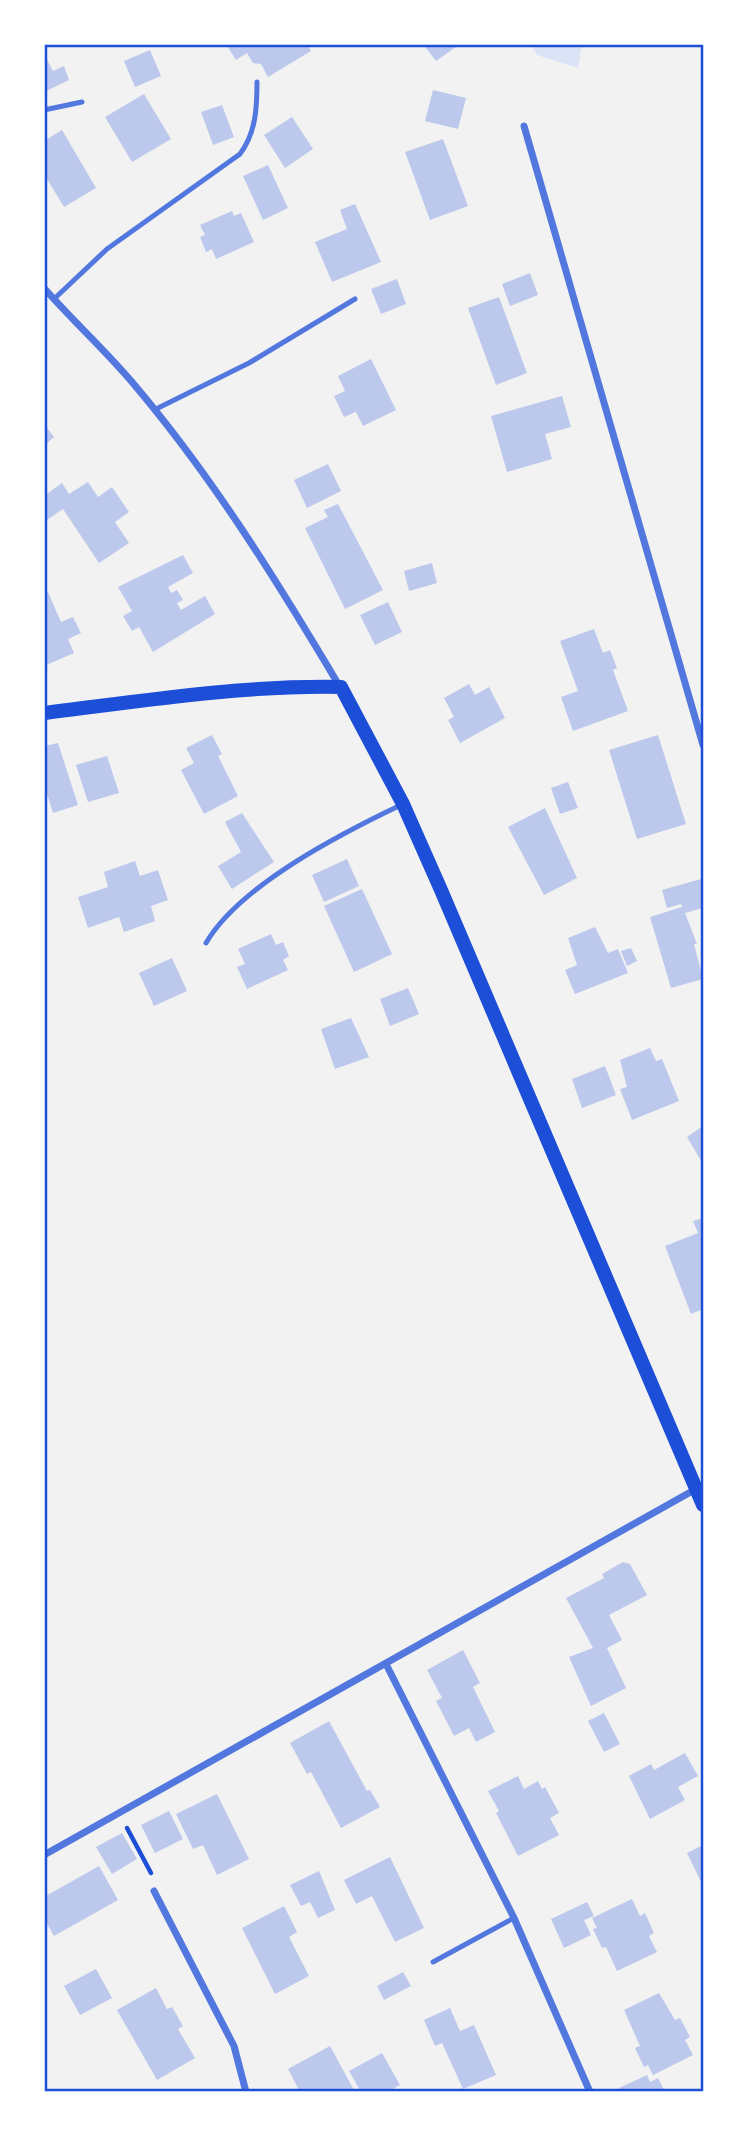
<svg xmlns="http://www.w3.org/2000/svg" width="747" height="2136" font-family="Lora,serif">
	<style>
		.green { fill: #dbe4f7 }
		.building { fill: #bdc9ec }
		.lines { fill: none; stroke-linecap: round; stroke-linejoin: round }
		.path { stroke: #1d4ed8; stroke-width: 4.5 }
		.service { stroke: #5277de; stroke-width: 5 }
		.minor { stroke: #5277de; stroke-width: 7 }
		.secondary { stroke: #1d4ed8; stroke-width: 14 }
		.neatline { fill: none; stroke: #1d4ed8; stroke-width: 2.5 }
	</style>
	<rect width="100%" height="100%" fill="#f2f2f2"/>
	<!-- green -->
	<path class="green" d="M 531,44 L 582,44 L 578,68 L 537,55 Z"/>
	<!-- building -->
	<path class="building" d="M 226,44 L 307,44 L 311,51 L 268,77 L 261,64 L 253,63 L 247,53 L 236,60 Z
		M 423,44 L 460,44 L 436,61 Z
		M 150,50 L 161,76 L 135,87 L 124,61 Z
		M 44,54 L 53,71 L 64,66 L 69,80 L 44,92 Z
		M 433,90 L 466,98 L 458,129 L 425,121 Z
		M 144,94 L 171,139 L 132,162 L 105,117 Z
		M 222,105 L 234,137 L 213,145 L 201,112 Z
		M 292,117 L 313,149 L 285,168 L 264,135 Z
		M 62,130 L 96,188 L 64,207 L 44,174 L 44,141 Z
		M 443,139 L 468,206 L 430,220 L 405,152 Z
		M 268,165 L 288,208 L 263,220 L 243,176 Z
		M 355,204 L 381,262 L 332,282 L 315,242 L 347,229 L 340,210 Z
		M 232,211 L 234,216 L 241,213 L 254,242 L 216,259 L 212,249 L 206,252 L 200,237 L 205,235 L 200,225 Z
		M 530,273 L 538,295 L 510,306 L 502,284 Z
		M 397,279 L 406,304 L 381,314 L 371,289 Z
		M 499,297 L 527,373 L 496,385 L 468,308 Z
		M 371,359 L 396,410 L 363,426 L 356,412 L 344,417 L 334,396 L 345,391 L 338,376 Z
		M 562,396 L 571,427 L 545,434 L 552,459 L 507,472 L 491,416 Z
		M 44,424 L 54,437 L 44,446 Z
		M 328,464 L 341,491 L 307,508 L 294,480 Z
		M 88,482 L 98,497 L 112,487 L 129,512 L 115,522 L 129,543 L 99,563 L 63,509 L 44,522 L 44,496 L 62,483 L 69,494 Z
		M 338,504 L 383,590 L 345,609 L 305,528 L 328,517 L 324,510 Z
		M 183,555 L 193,573 L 168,587 L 171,593 L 177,590 L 183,600 L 177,603 L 181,610 L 205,596 L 215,614 L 153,652 L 139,627 L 132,631 L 123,616 L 132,611 L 118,587 Z
		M 432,563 L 437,583 L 409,591 L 404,571 Z
		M 48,592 L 61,622 L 73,617 L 81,633 L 68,639 L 74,653 L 44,666 L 44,594 Z
		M 388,602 L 402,632 L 375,645 L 360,615 Z
		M 594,629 L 603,653 L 610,650 L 617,668 L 613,670 L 628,711 L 573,731 L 561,697 L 578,691 L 560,641 Z
		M 469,684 L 475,695 L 489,687 L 505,718 L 460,743 L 448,720 L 454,717 L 444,698 Z
		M 212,735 L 222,754 L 218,756 L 238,796 L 204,814 L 181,770 L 194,763 L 186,748 Z
		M 658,735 L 686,824 L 637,839 L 609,750 Z
		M 58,743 L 78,805 L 53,813 L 44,784 L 44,746 Z
		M 107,756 L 119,793 L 88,802 L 76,765 Z
		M 568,782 L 578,808 L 560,814 L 551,788 Z
		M 545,808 L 577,878 L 544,895 L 508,827 Z
		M 242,813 L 274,862 L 232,889 L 218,866 L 241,852 L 225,822 Z
		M 347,859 L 359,886 L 324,902 L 312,875 Z
		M 135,861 L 140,876 L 158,870 L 168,900 L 151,906 L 155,921 L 124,932 L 119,917 L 88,928 L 78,897 L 108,887 L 104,872 Z
		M 701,879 L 703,908 L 685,913 L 697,944 L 694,944 L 703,979 L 671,988 L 650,917 L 682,907 L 681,904 L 667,908 L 662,890 Z
		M 362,889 L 392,954 L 354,972 L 324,906 Z
		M 595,927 L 608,953 L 618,949 L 628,973 L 575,994 L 565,970 L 577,965 L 568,938 Z
		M 271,934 L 276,945 L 283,942 L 289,956 L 283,960 L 288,970 L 247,989 L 237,967 L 245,964 L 238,949 Z
		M 631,948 L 637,961 L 627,966 L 621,951 Z
		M 172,958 L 187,991 L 154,1006 L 139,973 Z
		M 408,988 L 419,1014 L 390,1026 L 380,999 Z
		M 351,1018 L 369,1057 L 335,1069 L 321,1029 Z
		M 650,1048 L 656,1061 L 662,1059 L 679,1101 L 632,1120 L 620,1089 L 627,1087 L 620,1060 Z
		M 605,1066 L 616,1095 L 582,1108 L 572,1079 Z
		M 703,1126 L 703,1164 L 687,1137 Z
		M 703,1218 L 703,1309 L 691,1314 L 665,1246 L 698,1233 L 693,1221 Z
		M 623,1562 L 630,1564 L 647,1595 L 609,1615 L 622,1640 L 607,1648 L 626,1688 L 591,1706 L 569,1657 L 593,1648 L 566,1598 L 604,1578 L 602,1574 Z
		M 463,1650 L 480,1683 L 473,1687 L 495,1732 L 476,1742 L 469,1728 L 454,1736 L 436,1701 L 442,1698 L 427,1670 Z
		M 604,1713 L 620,1744 L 604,1752 L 588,1721 Z
		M 329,1721 L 367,1791 L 370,1790 L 380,1807 L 341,1828 L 311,1772 L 307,1774 L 290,1743 Z
		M 685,1753 L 698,1776 L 678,1787 L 685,1800 L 650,1819 L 629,1776 L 651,1764 L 654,1770 Z
		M 518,1776 L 524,1789 L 538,1781 L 542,1789 L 545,1787 L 559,1813 L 550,1818 L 559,1835 L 518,1856 L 496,1813 L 499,1811 L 488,1791 Z
		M 217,1794 L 249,1859 L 217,1875 L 203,1845 L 193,1849 L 176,1814 Z
		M 169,1811 L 183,1839 L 155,1853 L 141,1825 Z
		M 122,1833 L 137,1859 L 112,1874 L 96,1847 Z
		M 703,1845 L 703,1886 L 687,1853 Z
		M 390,1857 L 424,1928 L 395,1942 L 372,1896 L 356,1904 L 344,1880 Z
		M 99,1866 L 118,1900 L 54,1936 L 44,1918 L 44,1897 Z
		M 319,1871 L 335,1910 L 318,1918 L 310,1902 L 301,1906 L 290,1885 Z
		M 632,1899 L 640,1916 L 645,1913 L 654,1933 L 649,1936 L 657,1952 L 617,1971 L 606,1947 L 602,1948 L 593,1929 L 597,1928 L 592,1918 Z
		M 587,1902 L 594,1916 L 584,1920 L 591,1935 L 564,1948 L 551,1919 Z
		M 284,1906 L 297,1932 L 289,1937 L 309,1976 L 275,1994 L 242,1928 Z
		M 96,1969 L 112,1998 L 80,2015 L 64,1986 Z
		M 403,1972 L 411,1986 L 384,2000 L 377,1986 Z
		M 156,1988 L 167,2009 L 172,2007 L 183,2026 L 178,2029 L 195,2058 L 157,2080 L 117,2010 Z
		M 659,1993 L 675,2020 L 680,2018 L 690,2037 L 685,2040 L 693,2055 L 653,2075 L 648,2065 L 644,2067 L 635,2048 L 640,2046 L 624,2010 Z
		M 450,2008 L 460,2031 L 474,2025 L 496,2075 L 463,2089 L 442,2043 L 435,2046 L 424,2020 Z
		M 330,2046 L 355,2092 L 300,2092 L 288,2069 Z
		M 382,2053 L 400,2085 L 387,2092 L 361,2092 L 349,2071 Z
		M 647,2075 L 650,2082 L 658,2078 L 665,2092 L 621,2092 L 619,2088 Z"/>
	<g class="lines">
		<!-- path -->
		<path class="path" d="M 127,1828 L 151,1873"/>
		<!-- service -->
		<path class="service" d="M 44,110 L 82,102
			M 54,299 L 107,249 L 240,154 C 256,133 257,107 257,82
			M 154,410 L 249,363 L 355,299
			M 206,943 C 240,885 342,833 403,804
			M 433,1962 L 514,1918"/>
		<!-- minor -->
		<path class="minor" d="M 524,126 L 703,745
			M 44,288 C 72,320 104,349 132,382 C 212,476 277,581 340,687
			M 386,1664 L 514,1918 L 590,2092
			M 44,1855 L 696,1489
			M 154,1891 L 234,2046 L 246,2092"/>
		<!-- secondary -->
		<path class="secondary" d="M 44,713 C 142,701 242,685 341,687 L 403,804 L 441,890 L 703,1505"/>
	</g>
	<!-- border -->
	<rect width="747" height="2136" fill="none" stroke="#ffffff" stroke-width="91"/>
	<rect x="46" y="46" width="656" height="2044" class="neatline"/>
</svg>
